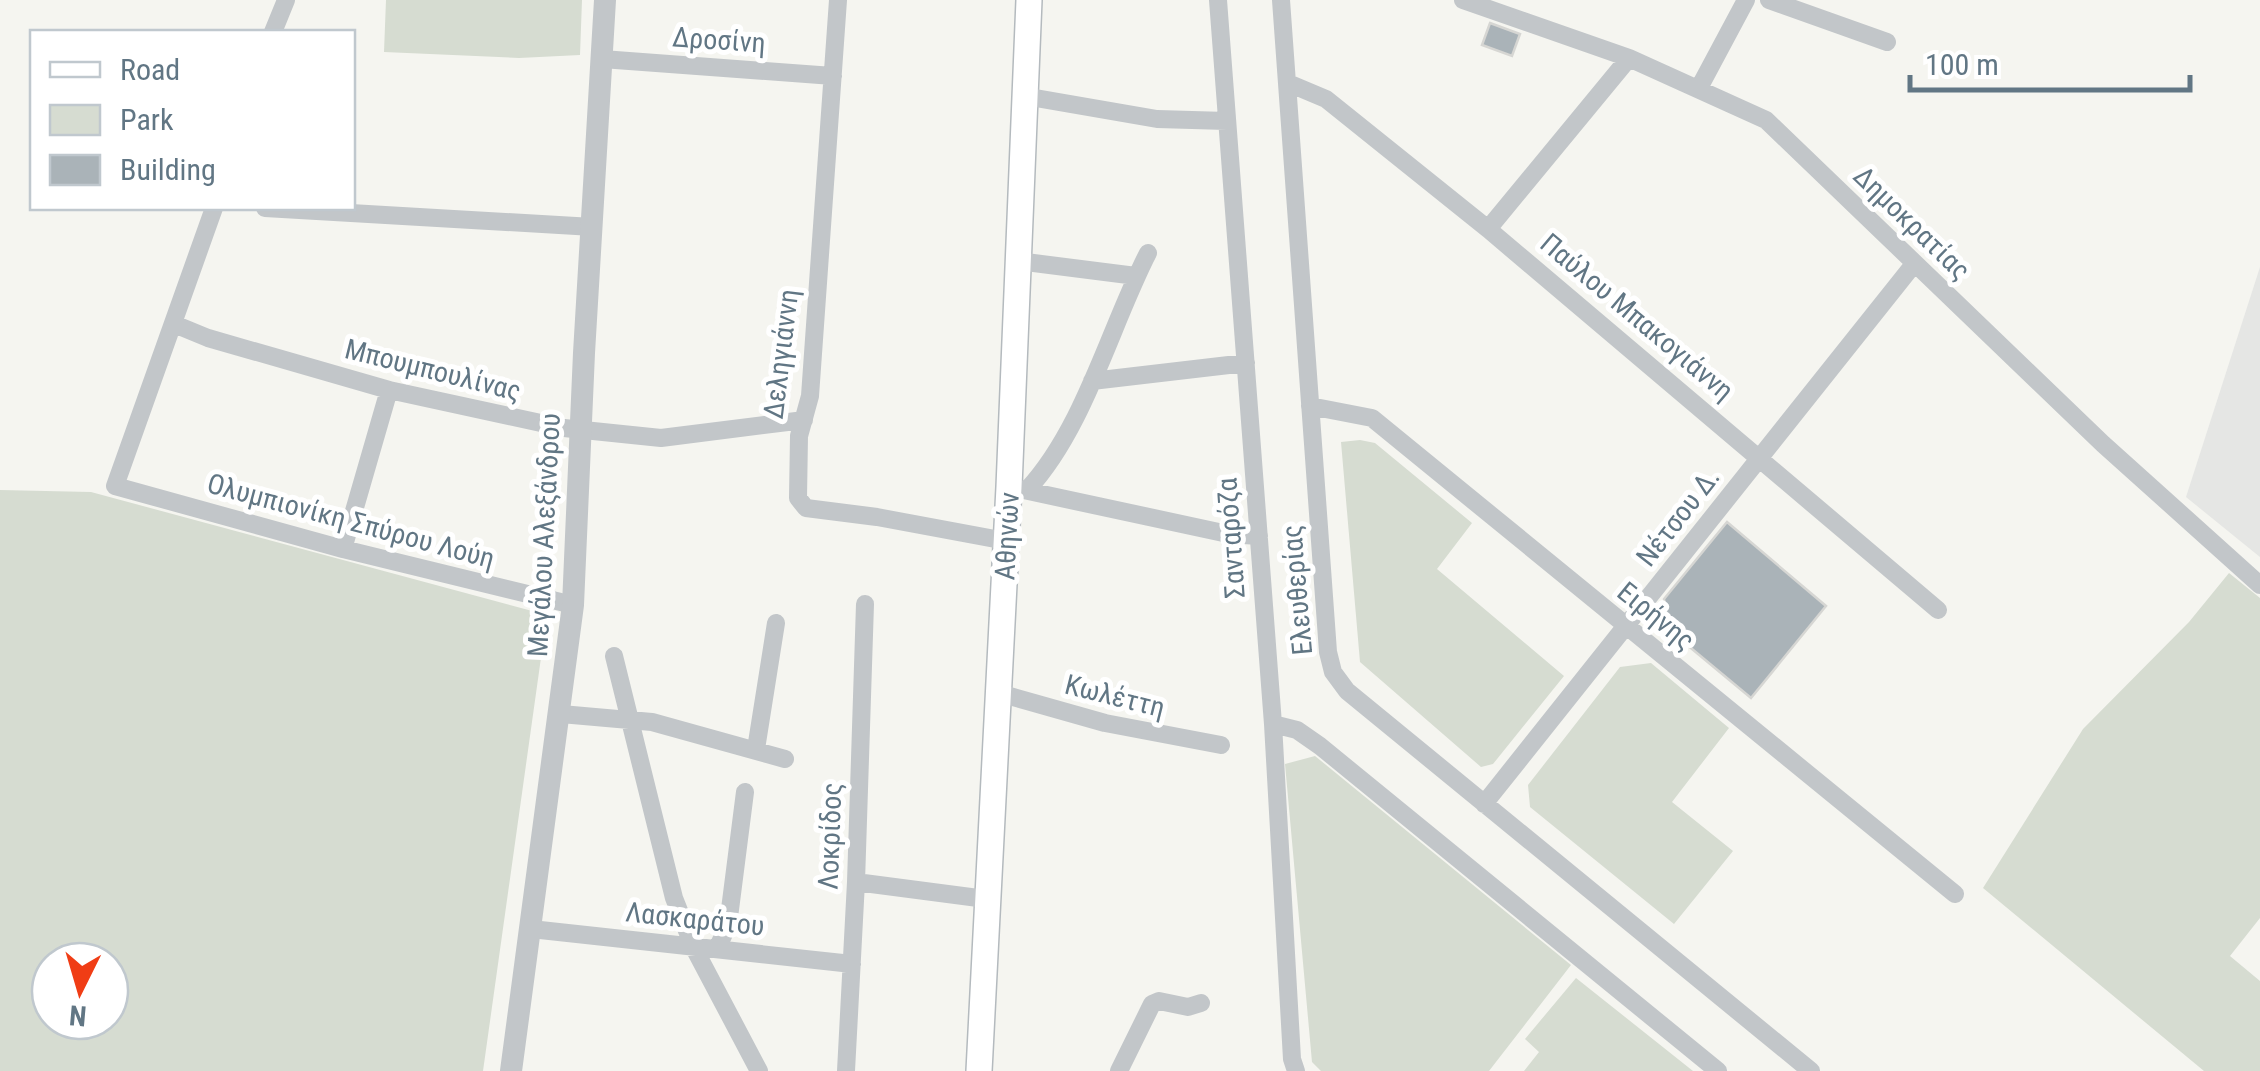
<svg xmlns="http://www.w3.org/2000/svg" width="2260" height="1071" font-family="'Roboto Condensed',sans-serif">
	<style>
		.built { fill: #e5e6e4 }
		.green { fill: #d6dcd1; fill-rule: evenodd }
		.building { fill: #aab3b8; stroke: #d6d6d3; stroke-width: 2.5 }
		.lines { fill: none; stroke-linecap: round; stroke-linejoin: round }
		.secondary-casing { stroke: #b4babe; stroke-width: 28 }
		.minor { stroke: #c2c6c9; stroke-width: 18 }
		.tertiary { stroke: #c2c6c9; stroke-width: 22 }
		.secondary { stroke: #fff; stroke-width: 25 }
		.labels { text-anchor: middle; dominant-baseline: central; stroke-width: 10; stroke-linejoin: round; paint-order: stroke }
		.street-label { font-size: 28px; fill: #617684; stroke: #fff }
	</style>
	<rect width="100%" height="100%" fill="#f5f5f0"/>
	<!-- built -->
	<path class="built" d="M 2260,267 L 2260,557 L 2186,497 Z"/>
	<!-- green -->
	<path class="green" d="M 386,0 L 582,0 L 580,55 L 519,58 L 384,52 Z
		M 1360,440 L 1375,443 L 1472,523 L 1437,569 L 1564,676 L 1493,764 L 1481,767 L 1360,662 L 1341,442 Z
		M 0,490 L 91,492 L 547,615 L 483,1071 L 0,1071 ZM 50,961 L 110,961 L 110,1021 L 50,1021 Z
		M 2229,573 L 2260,598 L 2260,918 L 2230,956 L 2260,981 L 2260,1071 L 2204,1071 L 1983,888 L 2083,729 L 2189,622 Z
		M 1651,663 L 1729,728 L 1672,802 L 1733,851 L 1674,924 L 1530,807 L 1528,785 L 1620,667 Z
		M 1315,756 L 1571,965 L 1489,1071 L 1321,1071 L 1312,1062 L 1285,764 Z
		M 1576,978 L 1693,1071 L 1524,1071 L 1539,1052 L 1525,1039 Z"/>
	<!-- building -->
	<path class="building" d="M 1490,23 L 1520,34 L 1512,56 L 1482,45 Z
		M 1727,522 L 1826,606 L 1751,698 L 1668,629 L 1664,599 Z"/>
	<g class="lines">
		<defs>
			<path id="secondary" d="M 979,1071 L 1009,487 L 1029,0"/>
		</defs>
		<!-- secondary casing -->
		<use href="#secondary" class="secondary-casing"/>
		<!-- minor -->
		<path class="minor" d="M 838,0 L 810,396 L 799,436 L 798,498 L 806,508 L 877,517 L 1006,541
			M 1218,0 L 1273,724 L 1292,1059 L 1296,1071
			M 1281,0 L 1328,652 L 1333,672 L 1347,691 L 1811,1071
			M 1463,0 L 1629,58 L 1766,120 L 2103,444 L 2260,585
			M 1769,0 L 1887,42
			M 273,32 L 286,0
			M 602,59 L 833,76
			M 1288,83 L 1326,99 L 1488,229 L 1938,610
			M 1699,88 L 1746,0
			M 1024,96 L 1157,119 L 1227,121
			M 214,208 L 115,486 L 343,549 L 573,605
			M 265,208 L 593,227
			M 1488,229 L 1629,58
			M 1018,261 L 1136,276
			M 174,324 L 208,338 L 389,390 L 564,428 L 661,438 L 804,420
			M 1092,381 L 1246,363
			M 1310,406 L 1372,418 L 1955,894
			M 1019,489 L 1228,534 L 1259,536
			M 1027,490 C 1084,429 1110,327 1148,253
			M 343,549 L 389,390
			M 614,656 L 674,898 L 693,946 L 759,1071
			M 999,693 L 1105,723 L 1221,745
			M 561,714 L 652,722 L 785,759
			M 1273,724 L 1297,730 L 1320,746 L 1718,1071
			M 756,749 L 776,623
			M 1484,804 L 1914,264
			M 856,882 L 986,899
			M 531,929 L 852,964
			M 717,949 L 728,925 L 745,792
			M 846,1071 L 856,882 L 865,604
			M 1119,1071 L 1152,1004 L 1159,1001 L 1188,1007 L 1201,1003"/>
		<!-- tertiary -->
		<path class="tertiary" d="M 511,1071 L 573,605 L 584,353 L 605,0"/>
		<!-- secondary -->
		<use href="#secondary" class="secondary"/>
	</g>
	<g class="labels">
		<!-- street labels -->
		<g class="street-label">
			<text transform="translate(719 40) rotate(4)">Δροσίνη</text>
			<text transform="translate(1912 223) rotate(44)">Δημοκρατίας</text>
			<text transform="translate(1637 317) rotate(40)">Παύλου Μπακογιάννη</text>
			<text transform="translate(781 354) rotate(-83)">Δεληγιάννη</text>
			<text transform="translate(433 370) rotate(14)">Μπουμπουλίνας</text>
			<text transform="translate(1678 517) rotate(-52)">Νέτσου Δ.</text>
			<text transform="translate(351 521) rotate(15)">Ολυμπιονίκη Σπύρου Λούη</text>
			<text transform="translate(544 535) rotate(-87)">Μεγάλου Αλεξάνδρου</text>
			<text transform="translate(1007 536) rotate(-87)">Αθηνών</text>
			<text transform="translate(1231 538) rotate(-94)">Σανταρόζα</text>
			<text transform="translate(1297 590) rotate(-95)">Ελευθερίας</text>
			<text transform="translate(1656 616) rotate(39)">Ειρήνης</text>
			<text transform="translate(1115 696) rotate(14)">Κωλέττη</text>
			<text transform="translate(830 836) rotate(-88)">Λοκρίδος</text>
			<text transform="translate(695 919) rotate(6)">Λασκαράτου</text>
		</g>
	</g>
	<!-- legend -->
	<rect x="30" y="30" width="325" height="180" fill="#ffffff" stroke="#c0c8ce" stroke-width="2.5"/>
	<rect x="50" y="62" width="50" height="15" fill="#ffffff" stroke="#c0c8ce" stroke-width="2.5"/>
	<text x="120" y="80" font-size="30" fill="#617684">Road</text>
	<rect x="50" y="105" width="50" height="30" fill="#d6dcd1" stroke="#c0c8ce" stroke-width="2.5"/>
	<text x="120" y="130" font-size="30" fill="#617684">Park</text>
	<rect x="50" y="155" width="50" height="30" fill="#aab3b8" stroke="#c0c8ce" stroke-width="2.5"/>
	<text x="120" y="180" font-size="30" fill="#617684">Building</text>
	<!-- north arrow -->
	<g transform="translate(80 991) rotate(185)"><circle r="48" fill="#ffffff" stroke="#c0c8ce" stroke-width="2.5"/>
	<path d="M0-8L18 38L0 25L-18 38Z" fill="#f03d15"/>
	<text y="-15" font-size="28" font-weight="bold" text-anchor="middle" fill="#617684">N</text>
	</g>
	<!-- scale -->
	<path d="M1910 75v15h280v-15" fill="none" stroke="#617684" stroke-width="5"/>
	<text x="1925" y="75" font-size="30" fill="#617684" stroke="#ffffff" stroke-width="8" paint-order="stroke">100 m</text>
</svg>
